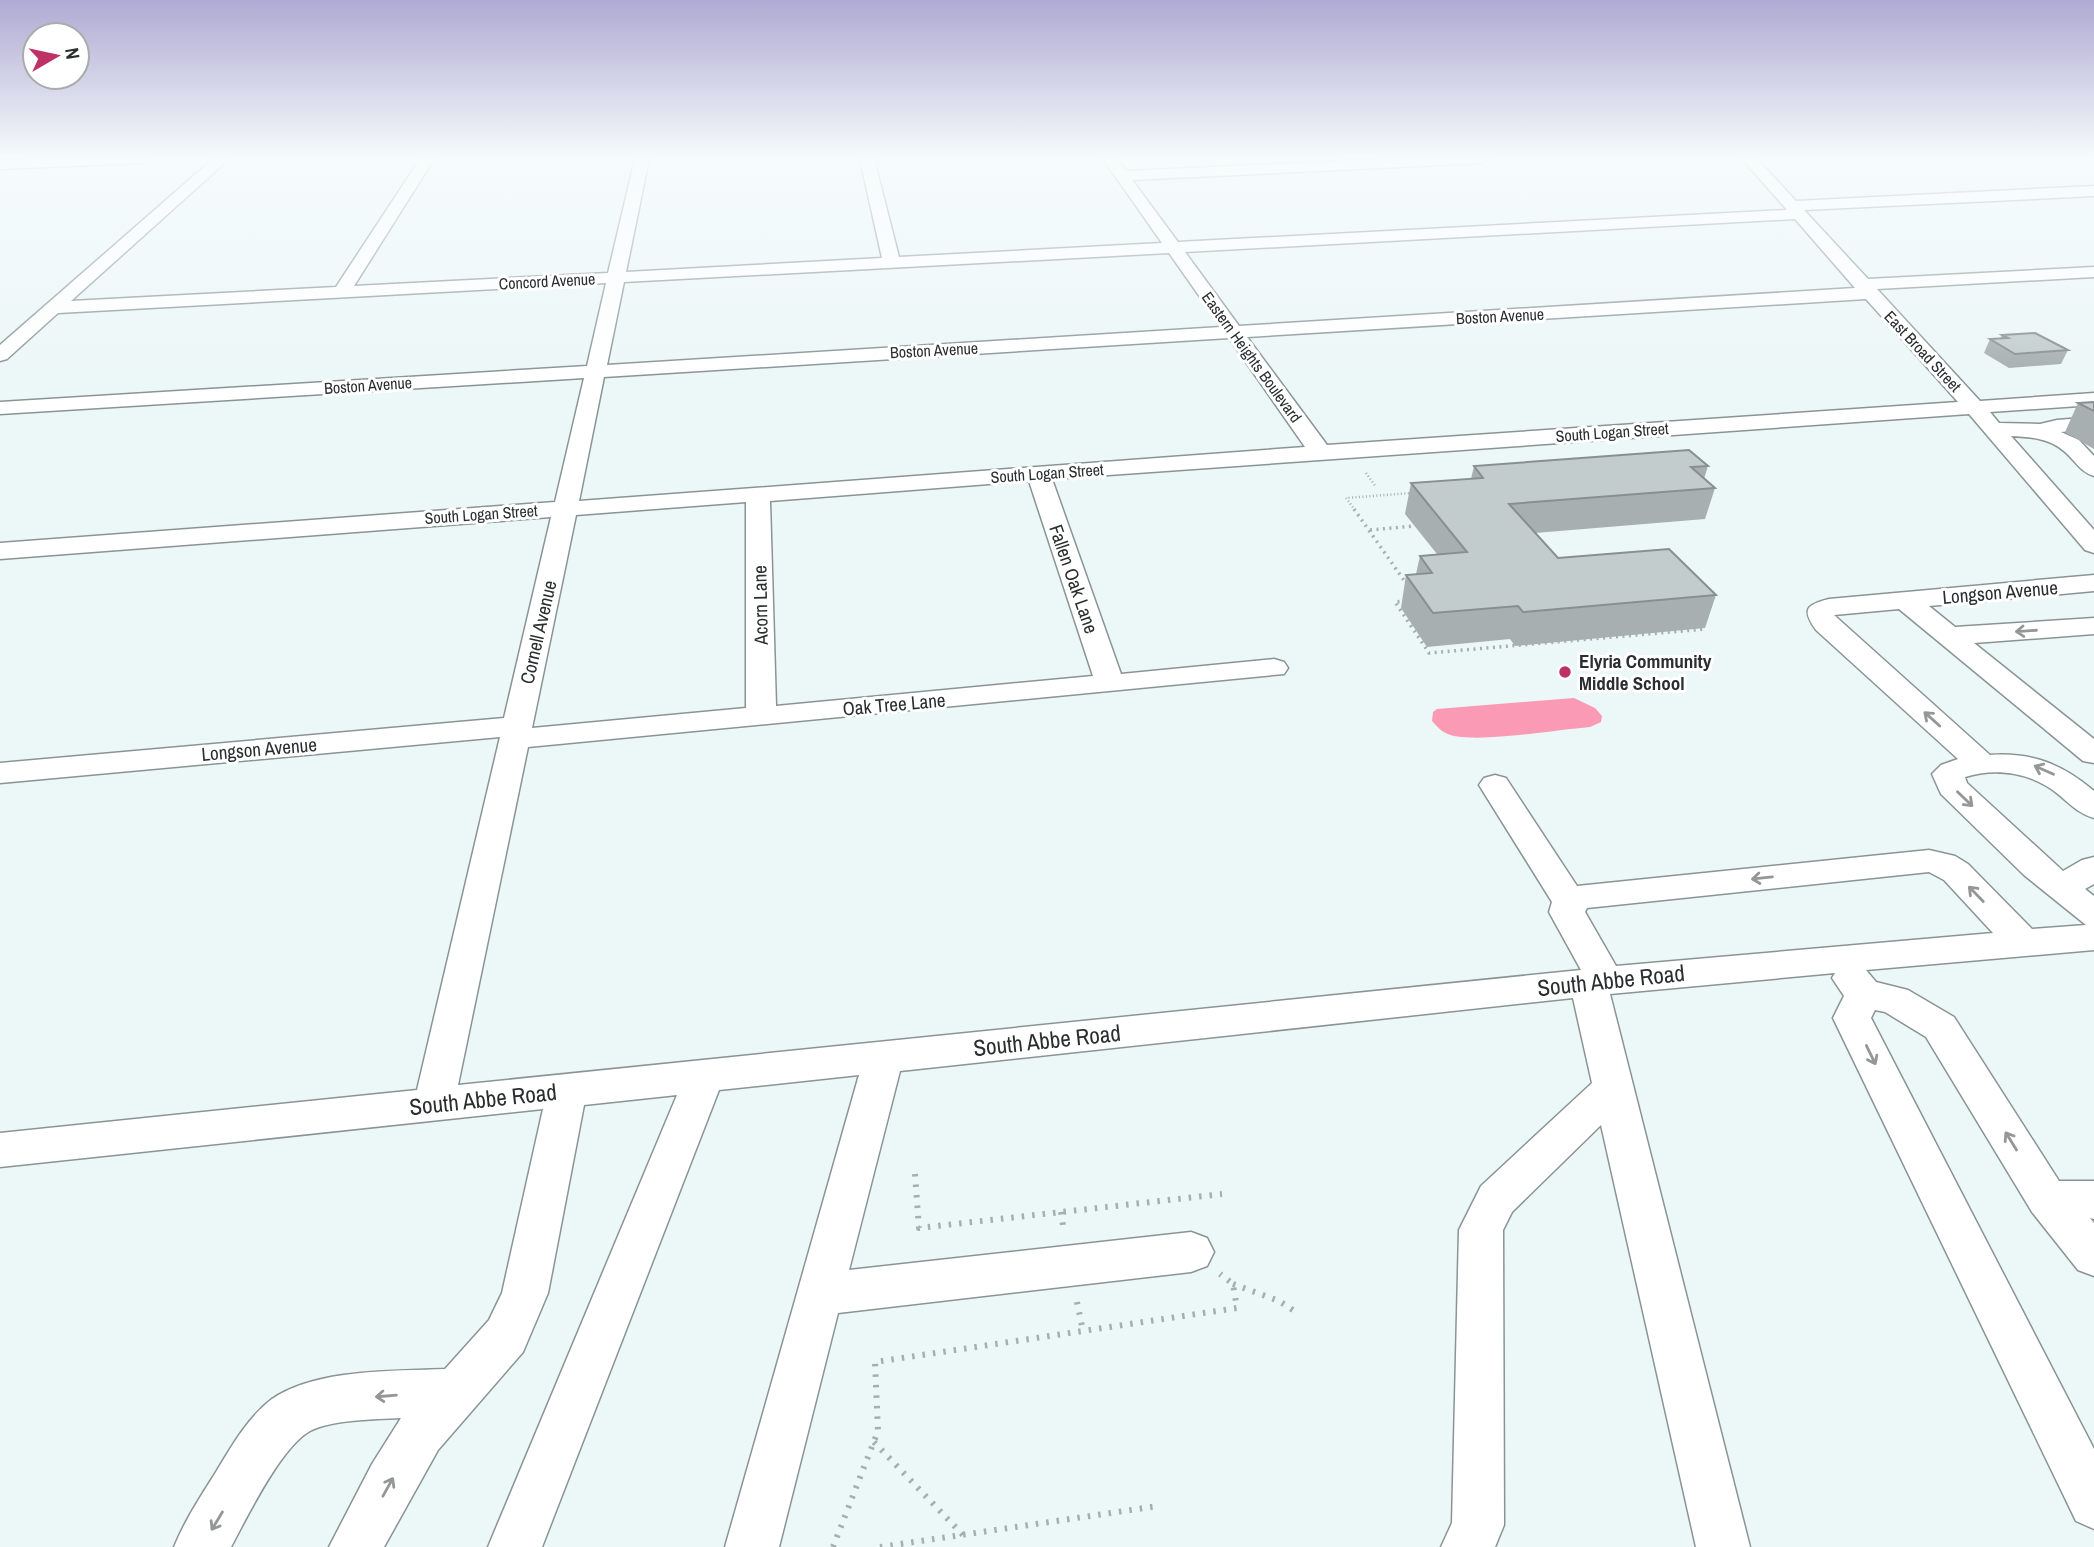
<svg xmlns="http://www.w3.org/2000/svg" width="2094" height="1547" font-family="'Archivo Narrow',sans-serif">
	<style>
		.water { fill: #fa9ab4 }
		.lines { fill: none; stroke-linecap: round; stroke-linejoin: round }
		.minor-casing { stroke: #8a9494; stroke-width: 3 }
		.path-far2 { stroke: #a6afb0; stroke-width: 2.5; stroke-dasharray: 1 2.5; stroke-linecap: butt }
		.path-far1 { stroke: #a6afb0; stroke-width: 3.5; stroke-dasharray: 2 4.5; stroke-linecap: butt }
		.path { stroke: #a6afb0; stroke-width: 6; stroke-dasharray: 2.5 8; stroke-linecap: butt }
		.minor { fill: #fff; fill-rule: evenodd }
		.wall { fill: #a7afb0 }
		.building { fill: #c2cccd; stroke: #888f90; stroke-width: 2 }
		.oneway { stroke: #949697 }
		.poi-dot { fill: #bd3166; stroke: #fff; stroke-width: 2.5 }
		.labels { text-anchor: middle; dominant-baseline: central; stroke-width: 6; stroke-linejoin: round; paint-order: stroke }
		.far-street-label { font-size: 16px; fill: #2a2e2f; stroke: #fff }
		.street-label { font-size: 19px; fill: #2a2e2f; stroke: #fff }
		.poi-label { font-size: 19px; font-weight: bold; fill: #2a2e2f; stroke: #fff; text-anchor: start }
		.near-street-label { font-size: 23px; fill: #2a2e2f; stroke: #fff }
	</style>
	<rect width="100%" height="100%" fill="#ecf7f8"/>
	<!-- water -->
	<path class="water" d="M 1574,698 L 1595,708 L 1602,716 L 1601,722 L 1590,727 C 1554,730 1488,742 1454,736 C 1444,734 1438,728 1432,721 L 1433,712 L 1437,709 Z"/>
	<g class="lines">
		<defs>
			<path id="minor" d="M 33,159 L 150,159 L 143,163 L 0,169 L 0,161 Z
				M 213,159 L 229,159 L 71,301 L 336,287 L 420,159 L 434,159 L 354,286 L 608,273 L 635,159 L 649,159 L 626,272 L 882,258 L 860,159 L 874,159 L 899,257 L 1162,243 L 1103,159 L 1117,159 L 1126,171 L 1384,159 L 1489,159 L 1482,163 L 1132,180 L 1178,242 L 1787,210 L 1742,159 L 1757,159 L 1796,201 L 2094,186 L 2094,196 L 1804,210 L 1868,279 L 2094,267 L 2094,277 L 1877,289 L 1980,401 L 2094,393 L 2094,405 L 1990,412 L 1999,423 L 2040,424 L 2057,420 L 2094,417 L 2094,429 L 2061,432 L 2079,440 L 2094,456 L 2094,476 C 2080,472 2075,460 2064,451 C 2049,438 2030,437 2011,436 L 2094,530 L 2094,553 L 2085,550 L 1969,414 L 1052,479 L 1121,674 L 1274,659 L 1284,662 L 1288,668 L 1284,674 L 528,747 L 458,1085 L 1581,970 L 1549,912 L 1552,902 L 1479,785 L 1484,778 L 1495,775 L 1506,778 L 1577,886 L 1929,850 L 1955,856 L 1968,864 L 2032,929 L 2086,925 L 2024,875 L 1941,794 L 1932,774 L 1941,765 L 1958,759 L 1816,630 C 1802,610 1805,605 1829,599 L 2094,575 L 2094,591 L 1929,606 L 1955,627 L 2094,618 L 2094,634 L 1974,643 L 2094,739 L 2094,763 L 2083,761 L 1899,609 L 1834,615 L 1990,755 C 2032,752 2062,764 2094,791 L 2094,818 C 2079,814 2070,804 2058,794 C 2032,773 1997,767 1965,777 L 1967,783 L 2063,871 L 2082,860 L 2094,857 L 2094,884 L 2085,889 L 2094,896 L 2094,950 L 1866,970 L 1876,982 L 1908,990 L 1954,1017 L 2059,1181 L 2094,1181 L 2094,1219 L 2090,1218 L 2094,1223 L 2094,1276 L 2078,1270 L 2032,1212 L 1926,1037 L 1885,1012 L 1875,1010 L 1871,1018 L 2094,1449 L 2094,1529 L 2076,1521 L 1833,1018 L 1844,996 L 1832,978 L 1835,973 L 1610,994 L 1750,1547 L 1696,1547 L 1601,1125 L 1512,1212 L 1503,1230 L 1504,1525 L 1495,1547 L 1441,1547 L 1452,1523 L 1459,1230 L 1481,1186 L 1592,1083 L 1573,998 L 900,1071 L 849,1270 L 1191,1232 L 1207,1238 L 1214,1252 L 1207,1266 L 1191,1272 L 838,1313 L 779,1547 L 725,1547 L 859,1075 L 719,1090 L 542,1547 L 488,1547 L 677,1095 L 584,1105 L 548,1293 L 523,1352 L 438,1450 L 384,1547 L 329,1547 L 372,1464 L 401,1418 C 376,1419 331,1420 310,1431 C 281,1447 247,1517 231,1547 L 174,1547 C 185,1520 201,1496 216,1472 C 231,1447 248,1417 272,1399 C 315,1369 394,1371 445,1369 L 489,1320 L 502,1293 L 543,1109 L 0,1167 L 0,1133 L 417,1090 L 500,737 L 0,783 L 0,763 L 504,718 L 551,517 L 0,559 L 0,543 L 555,502 L 584,378 L 0,414 L 0,402 L 587,366 L 606,283 L 58,313 L 7,359 L 0,361 L 0,345 ZM 1795,219 L 1855,288 L 1239,326 L 1185,252 ZM 1169,253 L 1221,327 L 607,365 L 624,282 ZM 1866,299 L 1958,402 L 1327,445 L 1247,337 ZM 1229,338 L 1305,447 L 579,501 L 604,377 ZM 1029,481 L 1093,676 L 776,706 L 770,501 ZM 746,502 L 746,708 L 532,728 L 576,515 ZM 1929,872 L 1944,880 L 1993,933 L 1616,966 L 1585,912 L 1587,908 Z"/>
		</defs>
		<!-- minor casing -->
		<use href="#minor" class="minor-casing"/>
		<!-- path-far2 -->
		<path class="path-far2" d="M 1366,473 L 1376,487
			M 1355,510 L 1346,498 L 1412,493"/>
		<!-- path-far1 -->
		<path class="path-far1" d="M 1354,509 L 1408,586
			M 1370,530 L 1414,526
			M 1406,601 L 1395,602 L 1429,653 L 1706,629"/>
		<!-- path -->
		<path class="path" d="M 915,1174 L 919,1228 L 1222,1194
			M 1061,1212 L 1064,1232
			M 1233,1284 L 1279,1301 L 1299,1314
			M 1077,1302 L 1083,1331
			M 874,1442 L 963,1535
			M 833,1547 L 878,1431 L 875,1362 L 1237,1308 L 1233,1284 L 1220,1274
			M 880,1547 L 1158,1506"/>
		<!-- minor -->
		<use href="#minor" class="minor"/>
	</g>
	<!-- wall -->
	<path class="wall" d="M 2002,335 L 2068,350 L 2061,364 L 2009,368 L 1984,353 L 1990,339 L 2000,339 Z
		M 2094,402 L 2094,449 L 2065,432 L 2078,403 Z
		M 1474,466 L 1708,466 L 1704,479 L 1715,488 L 1705,519 L 1535,533 L 1558,558 L 1716,595 L 1705,628 L 1515,646 L 1510,639 L 1427,647 L 1401,608 L 1406,575 L 1416,574 L 1420,556 L 1437,554 L 1405,514 L 1411,483 L 1471,479 Z"/>
	<!-- building -->
	<path class="building" d="M 2035,333 L 2068,350 L 2015,354 L 1990,339 L 2008,338 L 2002,335 Z
		M 2094,402 L 2094,411 L 2078,403 Z
		M 1689,450 L 1708,466 L 1691,467 L 1715,488 L 1509,504 L 1558,558 L 1669,549 L 1716,595 L 1523,612 L 1518,606 L 1433,613 L 1406,575 L 1432,573 L 1420,556 L 1467,552 L 1411,483 L 1483,478 L 1474,466 Z"/>
	<!-- one-way arrows -->
	<defs><path id="oneway-shaft" d="M-6 0H5M1.5-3L5.5 0L1.5 3" fill="none" stroke-width="1.6" stroke-linecap="round" stroke-linejoin="round" transform="scale(1.75)"/></defs>
	<g class="oneway">
		<use href="#oneway-shaft" transform="translate(2026 631) rotate(176)"/>
		<use href="#oneway-shaft" transform="translate(1932 719) rotate(-138)"/>
		<use href="#oneway-shaft" transform="translate(2044 770) rotate(-156)"/>
		<use href="#oneway-shaft" transform="translate(1965 799) rotate(44)"/>
		<use href="#oneway-shaft" transform="translate(1762 878) rotate(174)"/>
		<use href="#oneway-shaft" transform="translate(1976 894) rotate(-134)"/>
		<use href="#oneway-shaft" transform="translate(1871 1055) rotate(64)"/>
		<use href="#oneway-shaft" transform="translate(2011 1141) rotate(-122)"/>
		<use href="#oneway-shaft" transform="translate(386 1396) rotate(175)"/>
		<use href="#oneway-shaft" transform="translate(388 1487) rotate(-61)"/>
		<use href="#oneway-shaft" transform="translate(217 1521) rotate(121)"/>
	</g>
	<!-- sky -->
	<linearGradient id="sky" x2="0" y2="1"><stop stop-color="#afaad3"/><stop offset="0.42" stop-color="#f6fbfc"/><stop offset="1" stop-color="#f6fbfc" stop-opacity="0"/></linearGradient>
	<rect width="2094" height="376" fill="url(#sky)"/>
	<!-- markers -->
	<circle class="poi-dot" cx="1565" cy="672" r="7"/>
	<g class="labels">
		<!-- far-street labels -->
		<g class="far-street-label">
			<text transform="translate(547 281) rotate(-3)">Concord Avenue</text>
			<text transform="translate(1500 316) rotate(-3)">Boston Avenue</text>
			<text transform="translate(934 350) rotate(-3)">Boston Avenue</text>
			<text transform="translate(1923 351) rotate(47)">East Broad Street</text>
			<text transform="translate(1252 357) rotate(54)">Eastern Heights Boulevard</text>
			<text transform="translate(368 385) rotate(-4)">Boston Avenue</text>
			<text transform="translate(1612 432) rotate(-4)">South Logan Street</text>
			<text transform="translate(1047 473) rotate(-4)">South Logan Street</text>
			<text transform="translate(481 514) rotate(-4)">South Logan Street</text>
		</g>
		<!-- street labels -->
		<g class="street-label">
			<text transform="translate(1074 579) rotate(71)">Fallen Oak Lane</text>
			<text transform="translate(2000 592) rotate(-5)">Longson Avenue</text>
			<text transform="translate(760 605) rotate(-91)">Acorn Lane</text>
			<text transform="translate(538 632) rotate(-77)">Cornell Avenue</text>
			<text transform="translate(894 704) rotate(-5)">Oak Tree Lane</text>
			<text transform="translate(259 749) rotate(-5)">Longson Avenue</text>
		</g>
		<!-- poi labels -->
		<g class="poi-label">
			<text x="1579" y="661">Elyria Community<tspan x="1579" dy="22">Middle School</tspan></text>
		</g>
		<!-- near-street labels -->
		<g class="near-street-label">
			<text transform="translate(1611 980) rotate(-6)">South Abbe Road</text>
			<text transform="translate(1047 1040) rotate(-6)">South Abbe Road</text>
			<text transform="translate(483 1099) rotate(-6)">South Abbe Road</text>
		</g>
	</g>
	<!-- north arrow -->
	<g transform="translate(56 56) rotate(81)"><circle r="33" fill="#ffffff" stroke="#aaabac" stroke-width="2"/>
	<path d="M0-5L12 26L0 18L-12 26Z" fill="#bd3166"/>
	<text y="-10" font-size="19" font-weight="bold" text-anchor="middle" fill="#2a2e2f">N</text>
	</g>
</svg>
